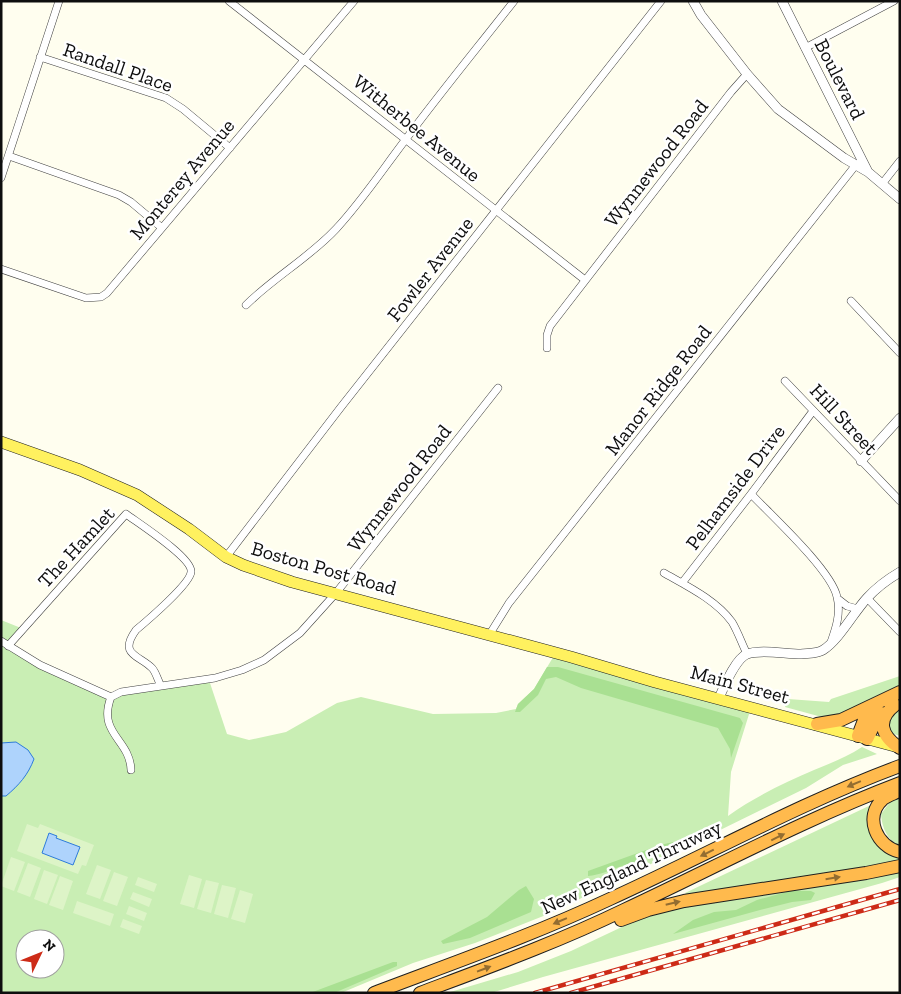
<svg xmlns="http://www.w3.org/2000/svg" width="901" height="994" font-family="'Zilla Slab',serif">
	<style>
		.green { fill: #c9eeb4; fill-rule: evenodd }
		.forest { fill: #a9e092 }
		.pitch { fill: #ddf4c7 }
		.water { fill: #aed3fc; stroke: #2d7bdb }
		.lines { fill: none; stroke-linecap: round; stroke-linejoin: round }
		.minor-casing { stroke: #414141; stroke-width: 8 }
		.tertiary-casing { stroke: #414141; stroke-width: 10 }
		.primary-casing { stroke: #1f1f1f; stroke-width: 12 }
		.motorway-casing { stroke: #1f1f1f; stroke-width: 14 }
		.minor { stroke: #fff; stroke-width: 7 }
		.tertiary { stroke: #fff; stroke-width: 9 }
		.primary { stroke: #fff15f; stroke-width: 11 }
		.motorway { stroke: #ffba4d; stroke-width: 12 }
		.rail-casing { stroke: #cd2b17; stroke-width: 4.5 }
		.rail { stroke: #fff; stroke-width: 2.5; stroke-dasharray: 8; stroke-linecap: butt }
		.oneway { fill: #936d31 }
		.labels { text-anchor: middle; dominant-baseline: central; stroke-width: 5; stroke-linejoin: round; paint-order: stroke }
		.street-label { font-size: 20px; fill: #0e0e0e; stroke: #fff }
	</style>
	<rect width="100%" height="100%" fill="#fffeef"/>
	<!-- green -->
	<path class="green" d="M 1,620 L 21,628 L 6,648 L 56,675 L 113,698 L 126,694 L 209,680 L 227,734 L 249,740 L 286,732 L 337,703 L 361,697 L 433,714 L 496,713 L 516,709 L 518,704 L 534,689 L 555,654 L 750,711 L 731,772 L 728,816 C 754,797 784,783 814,770 C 831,763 847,757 862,747 L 877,754 L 843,765 L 806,788 L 551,913 L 475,943 L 413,963 L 341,993 L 1,993 ZM 25,939 L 55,939 L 55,969 L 25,969 Z
		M 900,676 L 900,685 L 870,699 L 862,704 L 829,719 L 785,707 L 788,699 L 829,702 L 831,699 Z
		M 900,709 L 900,736 L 891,733 L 888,718 L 895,711 Z
		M 900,796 L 900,846 C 887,840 882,828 881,814 L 890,802 Z
		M 871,805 L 869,816 L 900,861 L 687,895 L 685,893 Z
		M 900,872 L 900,877 L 882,883 L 543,977 L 491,993 L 447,993 L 518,972 L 571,951 L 643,917 L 677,908 Z"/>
	<!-- forest -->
	<path class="forest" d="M 547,667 L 558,667 L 740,718 L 743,723 L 731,758 L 730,749 L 718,728 L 581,688 L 556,677 L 546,679 L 538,695 L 520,712 L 515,712 L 518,704 L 534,689 Z
		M 678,841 L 685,841 C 665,853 643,859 622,866 C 610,870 600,875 588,876 L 588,871 L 660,845 Z
		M 526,886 L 534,899 L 531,912 L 470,938 L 443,944 L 441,941 L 487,917 L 519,890 Z
		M 790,891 L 811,891 L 815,893 L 811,900 L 792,902 L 760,910 L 673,934 L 693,920 L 714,912 L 736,910 L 757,900 Z
		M 393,962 L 397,962 L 397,966 L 334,993 L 310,993 Z"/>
	<!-- pitch -->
	<path class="pitch" d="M 27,824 L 38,828 L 40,824 L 94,845 L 86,866 L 82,865 L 78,874 L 17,851 Z
		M 11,857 L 25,862 L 14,891 L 1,886 Z
		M 28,863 L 41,868 L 30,897 L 17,892 Z
		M 97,865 L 111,870 L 100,899 L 86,894 Z
		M 44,870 L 58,875 L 47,904 L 34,899 Z
		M 114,872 L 128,877 L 117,906 L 103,901 Z
		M 189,875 L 202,879 L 194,908 L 180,904 Z
		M 60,876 L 73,881 L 63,910 L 49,905 Z
		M 138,877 L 157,884 L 154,892 L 135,885 Z
		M 206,880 L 219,883 L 211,913 L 197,909 Z
		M 222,885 L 236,888 L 228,918 L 214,914 Z
		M 240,890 L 253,894 L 245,923 L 231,919 Z
		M 133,892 L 152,899 L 149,907 L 130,899 Z
		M 77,901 L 114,914 L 110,926 L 73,913 Z
		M 129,906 L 147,913 L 144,921 L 126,914 Z
		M 123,919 L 142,926 L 139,934 L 120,927 Z"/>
	<!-- water -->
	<path class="water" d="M 16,742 L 28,750 L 34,759 C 28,775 19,785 6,796 L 1,796 L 1,743 Z
		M 49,833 L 57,836 L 56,838 L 80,847 L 73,865 L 42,853 Z"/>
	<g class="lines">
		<defs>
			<path id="minor" d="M 229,1 L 585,280
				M 805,48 L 894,1
				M 40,57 L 166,98 L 183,109 L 230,148
				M 9,156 L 119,195 L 131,202 L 162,228
				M 1,178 L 59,1
				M 882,184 L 900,161
				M 1,269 L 86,298 L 101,297 L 107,293 L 354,1
				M 851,301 L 900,353
				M 246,305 C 274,277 309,258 336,229 C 362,201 383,169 406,139 C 441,92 478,47 514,1
				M 547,348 L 547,335 L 550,326 L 731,92 L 747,74
				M 785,381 L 900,501
				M 751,494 C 772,516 832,571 837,597 C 841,613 836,628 831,642
				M 226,557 L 341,407 L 661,1
				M 664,573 C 687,586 716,600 732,622 C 738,632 742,644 747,654
				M 682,583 L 751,494 L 813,411
				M 867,598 L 900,632
				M 838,599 L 847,606 L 858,609
				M 492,636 L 491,632 L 509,603 L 855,166
				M 1,641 L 40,665 L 111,697
				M 8,646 L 126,514 C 138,523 193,558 191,572 C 190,584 148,620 136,630 C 118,655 139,655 152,668 C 156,672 158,681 161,686
				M 111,697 L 121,692 L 215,678 L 242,670 L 264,660 L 300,633 L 336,593 L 498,388
				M 111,697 C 97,734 130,739 131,770"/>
			<path id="tertiary" d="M 693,1 L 701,15 L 747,74 L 778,109 L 844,158 L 868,172 L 900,199
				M 782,1 L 868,172
				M 861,461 L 900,418
				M 719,698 C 724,687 735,659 747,654 C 761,649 785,654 801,654 C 808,653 817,654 823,650 C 839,640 854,612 867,598 C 877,587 888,579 900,572"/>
			<path id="primary" d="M 1,442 L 80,470 L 137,495 L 189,529 L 226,557 L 243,565 L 292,582 L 571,657 L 655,682 L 898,747"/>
			<path id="motorway" d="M 895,705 C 876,720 881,736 900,748
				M 817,724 L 841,720 L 900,692
				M 858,736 L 866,715 L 873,706
				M 867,739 L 878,717 L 882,713
				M 897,792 C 893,794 887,796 883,799 C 863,817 877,847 900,852
				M 621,920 L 648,910 L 684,901 L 866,873 L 900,866
				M 374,993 C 453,963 533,935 610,899 C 707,855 800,803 900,766
				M 420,993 C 489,967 558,942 624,910 C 716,867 805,819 900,783"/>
		</defs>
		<!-- minor casing -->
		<use href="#minor" class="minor-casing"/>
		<!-- tertiary casing -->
		<use href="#tertiary" class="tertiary-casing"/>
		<!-- primary casing -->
		<use href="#primary" class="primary-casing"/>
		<!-- motorway casing -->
		<use href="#motorway" class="motorway-casing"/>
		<!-- minor -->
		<use href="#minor" class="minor"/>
		<!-- tertiary -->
		<use href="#tertiary" class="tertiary"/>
		<!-- primary -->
		<use href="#primary" class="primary"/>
		<!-- motorway -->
		<use href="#motorway" class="motorway"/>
		<defs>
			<path id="rail" d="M 535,993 L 900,889
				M 571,993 L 900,900"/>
		</defs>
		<!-- rail casing -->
		<use href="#rail" class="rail-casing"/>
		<!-- rail -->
		<use href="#rail" class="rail"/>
	</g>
	<!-- one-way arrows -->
	<defs><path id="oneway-solid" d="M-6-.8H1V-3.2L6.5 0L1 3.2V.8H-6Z" transform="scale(1.25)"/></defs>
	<g class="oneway">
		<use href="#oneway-solid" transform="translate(854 784) rotate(157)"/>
		<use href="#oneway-solid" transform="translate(778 837) rotate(-26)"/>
		<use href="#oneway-solid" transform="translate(707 853) rotate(154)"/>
		<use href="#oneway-solid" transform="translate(833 878) rotate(-9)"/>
		<use href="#oneway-solid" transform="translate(673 903) rotate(-13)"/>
		<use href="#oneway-solid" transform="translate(560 921) rotate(157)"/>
		<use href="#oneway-solid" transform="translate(484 969) rotate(-21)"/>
	</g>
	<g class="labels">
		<!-- street labels -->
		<g class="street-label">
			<text transform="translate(118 67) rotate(19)">Randall Place</text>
			<text transform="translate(840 79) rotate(63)">Boulevard</text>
			<text transform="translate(417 128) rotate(39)">Witherbee Avenue</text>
			<text transform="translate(656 163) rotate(-52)">Wynnewood Road</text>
			<text transform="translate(182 179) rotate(-50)">Monterey Avenue</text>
			<text transform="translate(430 269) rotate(-52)">Fowler Avenue</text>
			<text transform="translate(658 390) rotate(-52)">Manor Ridge Road</text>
			<text transform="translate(844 419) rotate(47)">Hill Street</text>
			<text transform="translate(735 487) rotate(-53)">Pelhamside Drive</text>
			<text transform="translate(399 488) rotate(-52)">Wynnewood Road</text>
			<text transform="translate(76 547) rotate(-47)">The Hamlet</text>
			<text transform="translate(324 568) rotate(16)">Boston Post Road</text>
			<text transform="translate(740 684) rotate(15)">Main Street</text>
			<text transform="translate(631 867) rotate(-25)">New England Thruway</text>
		</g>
	</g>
	<!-- border -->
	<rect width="901" height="994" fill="none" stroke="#0e0e0e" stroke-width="5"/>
	<!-- north arrow -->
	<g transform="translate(40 954) rotate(47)"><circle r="24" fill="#ffffff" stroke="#9f9f9f"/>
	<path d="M0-4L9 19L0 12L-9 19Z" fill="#cd2b17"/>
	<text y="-8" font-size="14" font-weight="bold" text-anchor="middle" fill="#0e0e0e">N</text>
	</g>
</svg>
